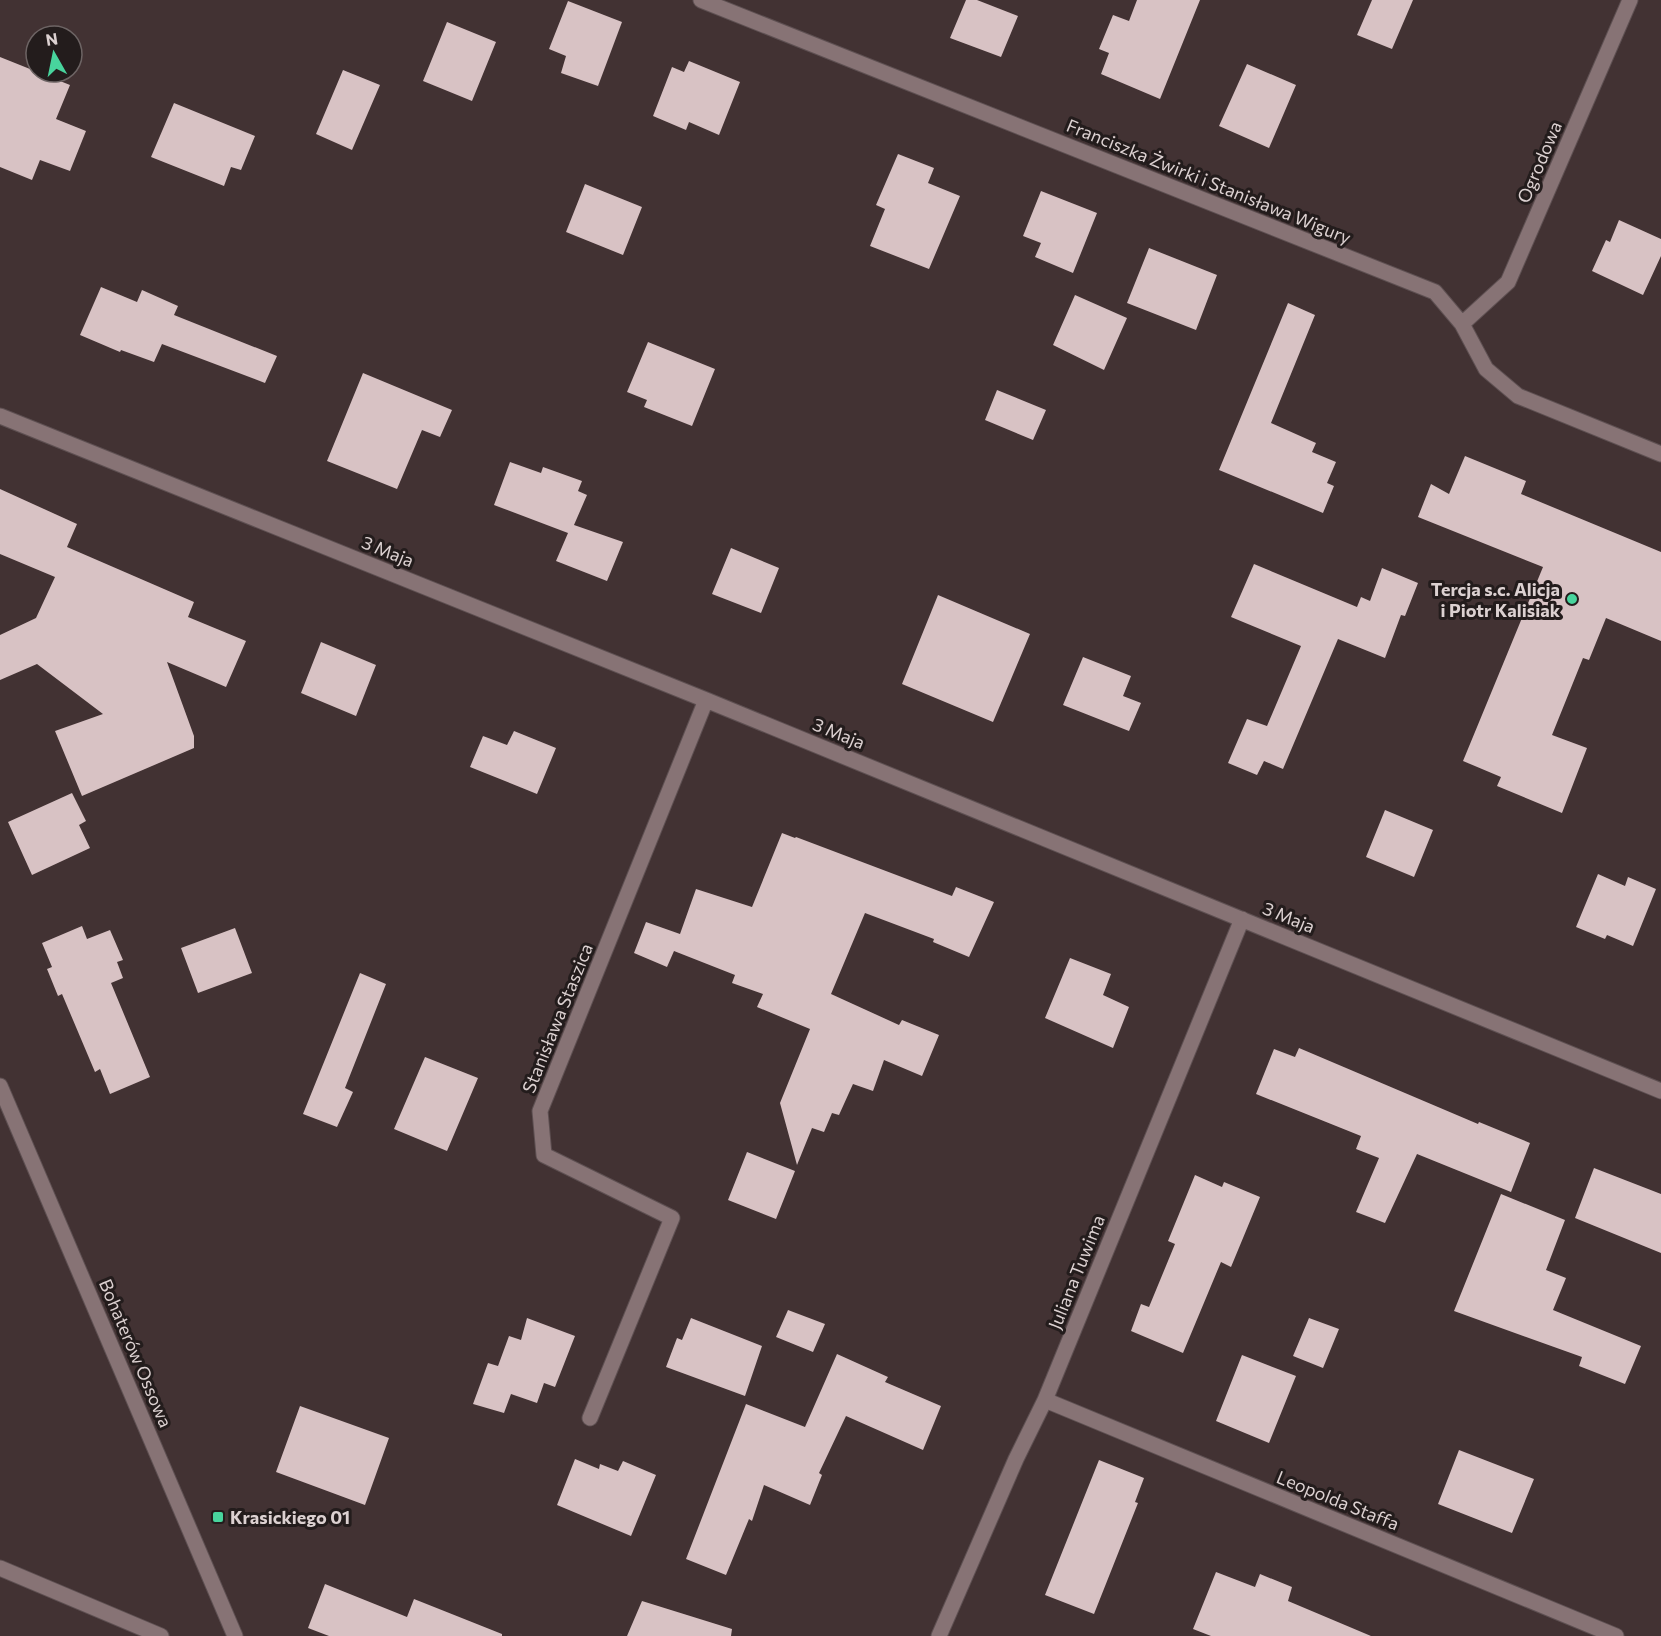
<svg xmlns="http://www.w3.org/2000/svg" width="1661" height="1636" font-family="Commissioner,sans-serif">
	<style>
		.building { fill: #d8c2c4 }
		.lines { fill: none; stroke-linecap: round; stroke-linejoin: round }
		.street-casing { stroke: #5e5052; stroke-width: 17 }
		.street { stroke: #877375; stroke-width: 15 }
		.poi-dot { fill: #48d49d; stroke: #231c1c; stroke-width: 2 }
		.labels { text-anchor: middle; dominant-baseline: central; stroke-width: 6; stroke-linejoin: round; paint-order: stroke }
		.street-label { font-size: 18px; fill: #dcd1d1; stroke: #231c1c }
		.poi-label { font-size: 18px; font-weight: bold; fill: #dcd1d1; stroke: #231c1c; text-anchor: end }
	</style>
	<rect width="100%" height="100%" fill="#423233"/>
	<!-- building -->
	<path class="building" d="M 966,0 L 977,0 L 1018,16 L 1001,57 L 950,38 Z
		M 1137,0 L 1200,0 L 1160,99 L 1101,74 L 1109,53 L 1099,49 L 1113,15 L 1129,21 Z
		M 1372,0 L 1413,0 L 1392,49 L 1357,35 Z
		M 568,1 L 622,22 L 598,86 L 561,73 L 566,56 L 549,49 Z
		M 447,22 L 496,42 L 472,101 L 423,81 Z
		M 0,57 L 70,85 L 56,119 L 86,131 L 70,171 L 40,160 L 32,180 L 0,167 Z
		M 689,61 L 740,82 L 719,135 L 689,122 L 686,130 L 653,116 L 672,67 L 684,72 Z
		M 1247,64 L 1296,85 L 1269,148 L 1219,126 Z
		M 343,70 L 380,85 L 352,150 L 316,134 Z
		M 174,103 L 255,136 L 241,170 L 231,167 L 224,186 L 151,157 Z
		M 898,154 L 934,168 L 928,183 L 960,196 L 929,269 L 870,246 L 885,209 L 876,205 Z
		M 585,184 L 642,207 L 623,255 L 566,232 Z
		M 1041,191 L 1097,213 L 1073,273 L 1035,257 L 1041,243 L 1023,236 Z
		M 1619,220 L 1661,239 L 1661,256 L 1643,295 L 1592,271 L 1606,240 L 1610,242 Z
		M 1149,248 L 1217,275 L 1196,330 L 1127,303 Z
		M 101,287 L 137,302 L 142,290 L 178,306 L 174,315 L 277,356 L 265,383 L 162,344 L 154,362 L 121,350 L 120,352 L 80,335 Z
		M 1075,295 L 1127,318 L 1104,370 L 1053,345 Z
		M 1288,303 L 1315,315 L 1271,423 L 1316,443 L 1312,452 L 1336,462 L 1327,483 L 1334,486 L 1323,513 L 1219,470 Z
		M 648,342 L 715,369 L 692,426 L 644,407 L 647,400 L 627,392 Z
		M 363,373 L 452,410 L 440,437 L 422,430 L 397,489 L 327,461 Z
		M 997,390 L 1046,410 L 1033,440 L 985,420 Z
		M 1465,456 L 1526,481 L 1521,494 L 1661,552 L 1661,641 L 1606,618 L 1589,660 L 1583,658 L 1552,735 L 1587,748 L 1562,813 L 1497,786 L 1501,777 L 1463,761 L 1543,567 L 1418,517 L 1431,484 L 1449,494 Z
		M 510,462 L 541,473 L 543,467 L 582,481 L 578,491 L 587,495 L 574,525 L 623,542 L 607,581 L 556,561 L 568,533 L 494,505 Z
		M 0,489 L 77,524 L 67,547 L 194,602 L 188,617 L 246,641 L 226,687 L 167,662 L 194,736 L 194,748 L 82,796 L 55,731 L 103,714 L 37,664 L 0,680 L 0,635 L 36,618 L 55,577 L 0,554 Z
		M 731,548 L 779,568 L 761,613 L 712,594 Z
		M 1254,564 L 1357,607 L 1361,597 L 1370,601 L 1382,568 L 1418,583 L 1405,616 L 1401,615 L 1385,658 L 1338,639 L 1283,769 L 1264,761 L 1257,775 L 1228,763 L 1247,719 L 1267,726 L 1301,646 L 1231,617 Z
		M 938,595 L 1030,634 L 993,722 L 902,684 Z
		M 321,642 L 376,665 L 356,716 L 301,693 Z
		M 1083,657 L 1131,676 L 1123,696 L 1141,703 L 1129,731 L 1063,705 Z
		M 514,731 L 556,748 L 537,794 L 470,767 L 483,736 L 507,745 Z
		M 72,793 L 86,821 L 79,825 L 90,848 L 32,875 L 8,822 Z
		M 1385,810 L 1433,830 L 1414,877 L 1366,857 Z
		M 782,833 L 795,838 L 796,837 L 952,896 L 956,887 L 994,902 L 969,957 L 933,942 L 934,939 L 865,913 L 831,994 L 899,1025 L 902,1020 L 939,1035 L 922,1076 L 884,1060 L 873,1091 L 853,1084 L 839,1115 L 832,1113 L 824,1132 L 812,1128 L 797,1165 L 780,1103 L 810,1029 L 757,1007 L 763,994 L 732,983 L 735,975 L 674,951 L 667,967 L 634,953 L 646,922 L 680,934 L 696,889 L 752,907 Z
		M 1598,874 L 1625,886 L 1628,877 L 1656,889 L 1633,946 L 1607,935 L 1605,939 L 1576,927 Z
		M 82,926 L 87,939 L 110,930 L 123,960 L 117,962 L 123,978 L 111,983 L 150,1077 L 110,1094 L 100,1069 L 95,1072 L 62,994 L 58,996 L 47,969 L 52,967 L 42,943 Z
		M 235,928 L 252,973 L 198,993 L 181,948 Z
		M 1070,958 L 1111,974 L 1103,995 L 1129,1007 L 1113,1048 L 1045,1018 Z
		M 360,973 L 386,984 L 345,1088 L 353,1092 L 337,1127 L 303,1114 Z
		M 1299,1048 L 1478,1124 L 1479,1122 L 1530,1143 L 1511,1192 L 1417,1154 L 1385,1223 L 1356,1212 L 1379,1158 L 1356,1149 L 1361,1136 L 1256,1094 L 1274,1049 L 1295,1057 Z
		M 425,1057 L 478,1078 L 447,1151 L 394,1129 Z
		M 747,1152 L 795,1171 L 776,1219 L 728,1200 Z
		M 1594,1168 L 1661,1194 L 1661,1253 L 1575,1218 Z
		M 1195,1175 L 1222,1187 L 1224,1182 L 1260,1197 L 1231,1267 L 1221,1262 L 1183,1353 L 1131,1331 L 1141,1304 L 1149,1307 L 1175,1244 L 1168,1241 Z
		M 1501,1194 L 1565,1220 L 1546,1270 L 1566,1278 L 1553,1310 L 1641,1346 L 1625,1384 L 1579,1366 L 1582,1357 L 1454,1311 Z
		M 788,1310 L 825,1324 L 813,1352 L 776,1337 Z
		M 527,1318 L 575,1336 L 555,1387 L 544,1383 L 537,1403 L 511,1394 L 504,1413 L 473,1404 L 488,1363 L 498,1366 L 509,1336 L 521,1340 Z
		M 691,1318 L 762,1346 L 745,1396 L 666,1367 L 677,1338 L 682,1340 Z
		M 1309,1318 L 1339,1329 L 1323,1368 L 1293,1356 Z
		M 837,1354 L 888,1377 L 885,1382 L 941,1406 L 923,1450 L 846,1416 L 819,1473 L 822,1475 L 810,1505 L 764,1485 L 752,1521 L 749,1519 L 726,1575 L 686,1559 L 746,1404 L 805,1427 Z
		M 1242,1355 L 1296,1376 L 1269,1443 L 1216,1421 Z
		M 300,1406 L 389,1438 L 365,1505 L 276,1472 Z
		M 1459,1450 L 1534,1479 L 1512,1533 L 1438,1504 Z
		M 575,1459 L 599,1469 L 600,1464 L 618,1471 L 623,1461 L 656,1475 L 631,1536 L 557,1505 Z
		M 1099,1460 L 1144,1478 L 1135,1502 L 1138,1503 L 1094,1614 L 1045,1595 Z
		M 1216,1572 L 1255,1587 L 1260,1574 L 1292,1587 L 1288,1601 L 1371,1636 L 1211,1636 L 1193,1629 Z
		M 325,1584 L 407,1617 L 414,1599 L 502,1634 L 502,1636 L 329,1636 L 308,1628 Z
		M 642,1601 L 732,1629 L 731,1636 L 627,1636 Z"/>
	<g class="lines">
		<defs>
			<path id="street" d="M 701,0 L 1435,292 L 1462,324 L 1486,369 L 1518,396 L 1661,454
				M 1462,324 L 1508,282 L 1630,0
				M 0,416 L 706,700 L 1661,1091
				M 0,1086 L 235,1636
				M 1045,1400 L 1616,1636
				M 590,1418 L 672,1218 L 544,1155 L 540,1111 L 706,700
				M 0,1568 L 161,1636
				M 939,1636 L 1016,1459 L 1045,1400 L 1242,919"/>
		</defs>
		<!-- street casing -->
		<use href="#street" class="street-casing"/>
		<!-- street -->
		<use href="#street" class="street"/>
	</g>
	<!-- markers -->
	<g class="poi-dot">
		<circle cx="1572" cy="599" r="6"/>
		<rect x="212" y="1511" width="12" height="12" rx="3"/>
	</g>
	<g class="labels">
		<!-- street labels -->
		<g class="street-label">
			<text transform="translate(1539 162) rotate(-67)">Ogrodowa</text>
			<text transform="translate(1209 181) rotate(22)">Franciszka Żwirki i Stanisława Wigury</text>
			<text transform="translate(388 551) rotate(22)">3 Maja</text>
			<text transform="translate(839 733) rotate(22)">3 Maja</text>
			<text transform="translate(1289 917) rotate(22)">3 Maja</text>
			<text transform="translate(557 1018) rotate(-68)">Stanisława Staszica</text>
			<text transform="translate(1076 1272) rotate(-68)">Juliana Tuwima</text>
			<text transform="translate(136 1353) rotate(67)">Bohaterów Ossowa</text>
			<text transform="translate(1338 1500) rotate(22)">Leopolda Staffa</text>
		</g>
		<!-- poi labels -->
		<g class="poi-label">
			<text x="1560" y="589">Tercja s.c. Alicja<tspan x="1560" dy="21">i Piotr Kalisiak</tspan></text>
			<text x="230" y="1517" text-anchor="start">Krasickiego 01</text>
		</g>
	</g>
	<!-- north arrow -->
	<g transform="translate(54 54) rotate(351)"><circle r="28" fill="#231c1c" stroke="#6d6464" stroke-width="1.5"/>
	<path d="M0-4.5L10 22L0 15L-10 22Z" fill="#48d49d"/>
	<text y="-9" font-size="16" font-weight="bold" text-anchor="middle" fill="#dcd1d1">N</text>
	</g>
</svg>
